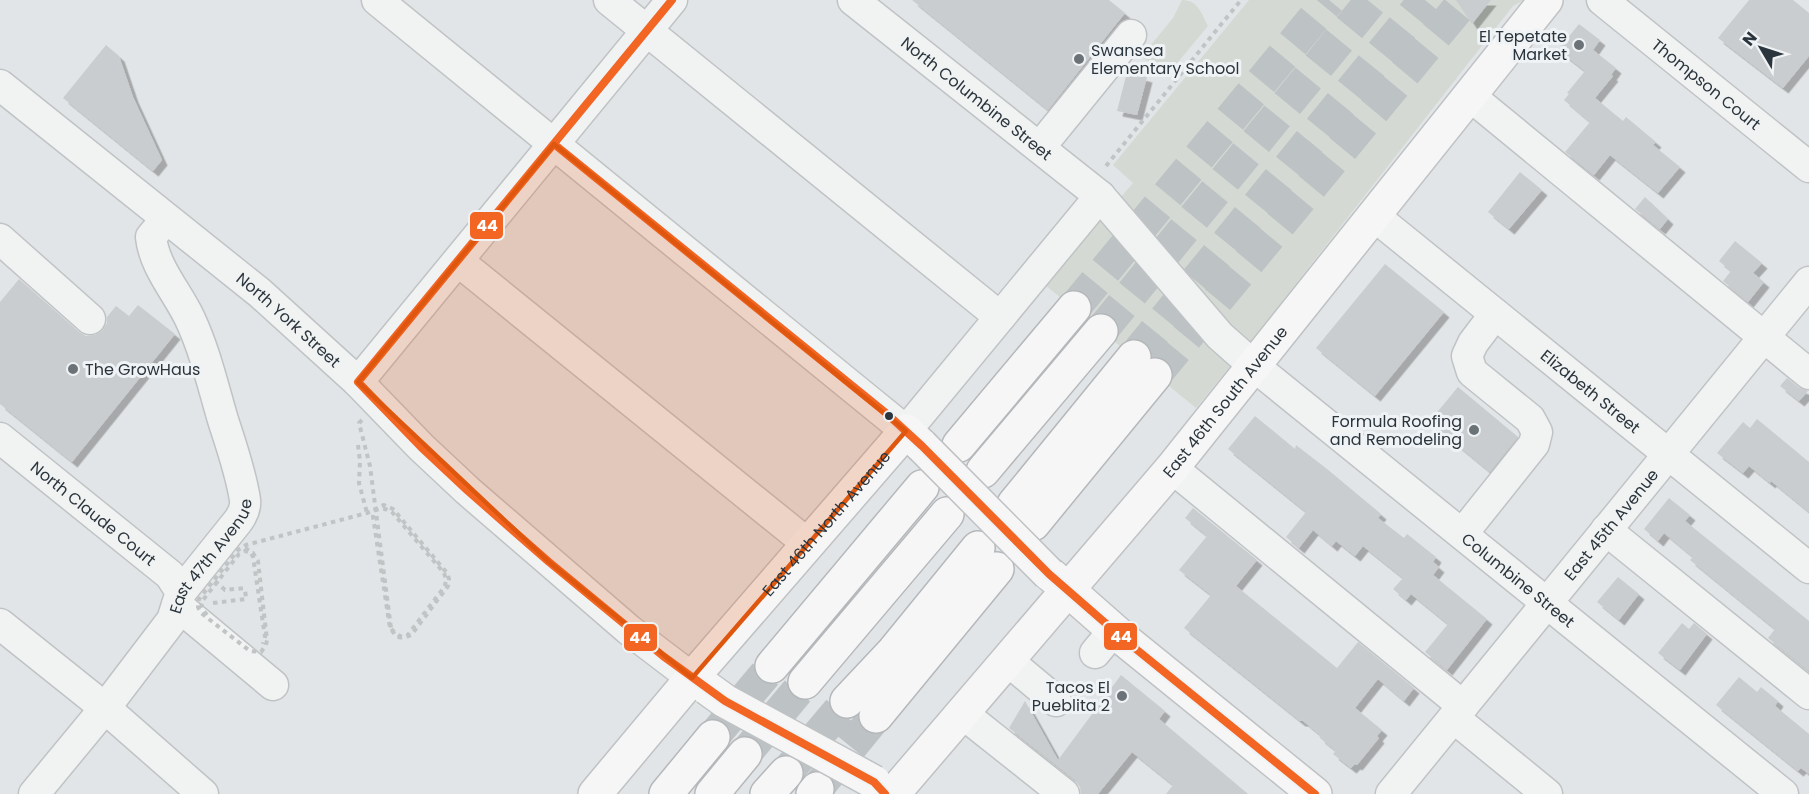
<svg xmlns="http://www.w3.org/2000/svg" width="1809" height="794" font-family="Poppins,sans-serif">
	<style>
		.green { fill: #d4dad3 }
		.building { fill: #cacdcf; filter: url(#shadow) }
		.lines { fill: none; stroke-linecap: round; stroke-linejoin: round }
		.highway-tunnel { stroke: #bdc2c5; stroke-width: 33; stroke-dasharray: 33 16; stroke-linecap: butt }
		.minor-casing { stroke: #c0c3c5; stroke-width: 33 }
		.major-casing { stroke: #bfc2c4; stroke-width: 36 }
		.highway-casing { stroke: #b5b8bb; stroke-width: 36 }
		.path { stroke: #c1c4c5; stroke-width: 4; stroke-dasharray: 4.5 4.5; stroke-linecap: butt }
		.minor { stroke: #f1f3f3; stroke-width: 30 }
		.major { stroke: #f6f6f6; stroke-width: 33 }
		.highway { stroke: #f6f6f6; stroke-width: 33 }
		.major-bridge-casing { stroke: #bfc2c4; stroke-width: 36; stroke-linecap: butt }
		.path-bridge { stroke: #c1c4c5; stroke-width: 4; stroke-dasharray: 4.5 4.5; stroke-linecap: butt }
		.major-bridge { stroke: #f6f6f6; stroke-width: 33 }
		.bus-1-casing { stroke: #f0f3f5; stroke-width: 12 }
		.bus-1 { stroke: #f26522; stroke-width: 8 }
		.marked { fill: #df570e; fill-opacity: 0.2; stroke: #df570e; stroke-width: 4.5; stroke-linejoin: round }
		.poi-dot { fill: #6b7378; stroke: #f0f3f5; stroke-width: 2 }
		.bus-dot { fill: #2b353d; stroke: #f0f3f5; stroke-width: 2 }
		.labels { text-anchor: middle; dominant-baseline: central; stroke-width: 6; stroke-linejoin: round; paint-order: stroke }
		.poi-label { font-size: 16px; fill: #2b353d; stroke: #f0f3f5; text-anchor: end }
		.street-label { font-size: 16px; fill: #2b353d; stroke: #f0f3f5 }
		.line-badge { stroke: #f0f3f5; stroke-width: 2 }
		.badge-label { font-size: 16px; text-anchor: middle; font-weight: bold; fill: #fff }
	</style>
	<defs>
		<filter id="shadow"><feDropShadow dx="5.5" dy="5.5" stdDeviation="0" flood-color="#0004"/></filter>
	</defs>
	<rect width="100%" height="100%" fill="#e2e5e7"/>
	<!-- green -->
	<path class="green" d="M 1182,0 C 1198,0 1202,14 1208,26 L 1169,73 L 1141,57 L 1173,18 Z
		M 1249,0 L 1524,0 L 1513,6 L 1263,326 L 1196,408 L 1045,285 L 1133,183 L 1113,165 Z"/>
	<!-- building -->
	<path class="building" d="M 912,0 L 1109,0 L 1125,13 L 1048,110 Z
		M 1456,0 L 1491,0 L 1472,24 Z
		M 1749,0 L 1793,0 L 1809,13 L 1809,56 L 1783,88 L 1718,38 Z
		M 1579,24 L 1600,40 L 1593,50 L 1616,68 L 1611,75 L 1613,76 L 1595,98 L 1623,121 L 1626,117 L 1656,142 L 1653,145 L 1680,167 L 1658,193 L 1610,155 L 1594,175 L 1565,152 L 1590,122 L 1564,100 L 1569,94 L 1567,93 L 1585,71 L 1558,50 Z
		M 106,45 L 119,56 L 133,97 L 162,160 L 153,171 L 63,98 Z
		M 1127,72 L 1147,77 L 1137,115 L 1117,111 Z
		M 1520,172 L 1542,190 L 1509,229 L 1488,212 Z
		M 1645,197 L 1668,219 L 1660,229 L 1635,209 Z
		M 1735,241 L 1762,263 L 1753,273 L 1764,282 L 1748,302 L 1723,281 L 1731,271 L 1719,261 Z
		M 1385,264 L 1444,312 L 1375,396 L 1316,348 Z
		M 19,279 L 79,332 L 86,336 L 95,335 L 102,331 L 107,323 L 107,317 L 116,306 L 129,316 L 138,305 L 175,334 L 72,462 L 0,404 L 0,302 Z
		M 1787,378 L 1798,387 L 1808,391 L 1799,401 L 1780,386 Z
		M 1458,387 L 1518,437 L 1490,472 L 1429,422 Z
		M 1255,416 L 1295,449 L 1296,445 L 1327,469 L 1381,514 L 1378,518 L 1404,538 L 1407,534 L 1436,557 L 1433,562 L 1439,567 L 1433,575 L 1487,619 L 1447,670 L 1425,652 L 1448,624 L 1411,594 L 1406,600 L 1393,589 L 1403,578 L 1363,546 L 1355,556 L 1336,541 L 1332,546 L 1313,530 L 1299,548 L 1286,537 L 1306,512 L 1228,449 Z
		M 1757,419 L 1809,462 L 1809,512 L 1771,481 L 1770,483 L 1749,466 L 1743,473 L 1717,453 L 1743,422 L 1750,428 Z
		M 1669,498 L 1690,515 L 1685,521 L 1809,621 L 1809,671 L 1768,638 L 1775,629 L 1690,560 L 1693,557 L 1664,533 L 1658,541 L 1644,529 Z
		M 1193,508 L 1257,560 L 1236,586 L 1337,668 L 1358,642 L 1414,688 L 1404,701 L 1378,679 L 1355,708 L 1382,730 L 1377,736 L 1379,738 L 1357,765 L 1355,764 L 1351,768 L 1333,754 L 1336,751 L 1320,738 L 1319,734 L 1303,721 L 1300,721 L 1184,628 L 1211,595 L 1179,570 L 1207,536 L 1185,518 Z
		M 1618,577 L 1639,594 L 1619,620 L 1597,602 Z
		M 1682,623 L 1689,629 L 1694,623 L 1707,634 L 1680,670 L 1658,653 Z
		M 1121,675 L 1165,711 L 1159,719 L 1248,794 L 1166,794 L 1173,785 L 1132,752 L 1098,794 L 1081,794 L 1080,787 L 1075,780 L 1009,728 L 1025,701 L 1058,760 Z
		M 1739,677 L 1757,692 L 1761,687 L 1778,701 L 1775,706 L 1809,734 L 1809,774 L 1801,768 L 1798,771 L 1716,705 Z"/>
	<g class="lines">
		<!-- highway-tunnel -->
		<path class="highway-tunnel" d="M 1074,308 L 1329,0
			M 1101,331 L 1372,0
			M 1134,357 L 1425,0
			M 1155,375 L 1465,0
			M 713,737 L 772,666
			M 745,754 L 805,682
			M 786,773 L 847,701
			M 820,785 L 876,716"/>
		<defs>
			<g id="minor">
				<path d="M 377,0 L 906,431 L 1100,196"/>
				<path d="M 609,0 L 1000,317"/>
				<path id="s1" d="M 853,0 L 1100,196 L 1220,336 L 1254,366 L 1783,794"/>
				<path id="s2" d="M 1602,0 L 1809,167"/>
				<path id="s3" d="M 0,85 L 260,293 L 358,382 L 421,447 L 468,491 L 629,630 L 692,678"/>
				<path d="M 1470,96 L 1809,374"/>
				<path d="M 1040,147 L 1131,35"/>
				<path id="s4" d="M 1373,215 L 1809,568"/>
				<path d="M 0,239 L 90,319"/>
				<path d="M 458,261 L 808,544"/>
				<path d="M 358,382 L 672,0"/>
				<path id="s5" d="M 0,438 L 170,575 L 181,592"/>
				<path d="M 1172,468 L 1463,706"/>
				<path d="M 1606,530 L 1809,694"/>
				<path d="M 1463,533 L 1534,444 L 1537,432 L 1530,419 L 1472,372 L 1467,356 L 1473,343 L 1495,314"/>
				<path d="M 177,605 L 273,685"/>
				<path d="M 0,624 L 105,708 L 203,794"/>
				<path d="M 1095,653 L 1114,630"/>
				<path d="M 1007,660 L 1056,701"/>
				<path d="M 962,713 L 1064,794"/>
				<path d="M 1454,718 L 1547,794"/>
				<path id="s6" d="M 34,794 L 105,708 L 172,620 L 181,592 L 238,521 C 243,514 246,508 245,500 C 241,473 231,445 223,420 C 213,386 205,351 190,319 C 178,293 154,267 151,237 L 166,219"/>
				<path id="s7" d="M 1391,794 L 1809,282"/>
			</g>
			<g id="major">
				<path d="M 1051,575 L 1126,641 L 1315,794"/>
				<path id="s8" d="M 595,794 L 692,678 L 906,431 L 922,446"/>
				<path id="s9" d="M 893,794 L 1172,468 L 1546,0"/>
			</g>
			<path id="highway" d="M 959,445 L 1074,308
				M 983,471 L 1101,331
				M 1014,504 L 1134,357
				M 1033,524 L 1155,375
				M 772,666 L 922,487
				M 805,682 L 947,514
				M 847,701 L 894,651 L 978,548
				M 876,716 L 997,569
				M 666,794 L 713,737
				M 712,794 L 745,754
				M 767,794 L 786,773
				M 813,794 L 817,789"/>
		</defs>
		<!-- minor casing -->
		<use href="#minor" class="minor-casing"/>
		<!-- major casing -->
		<use href="#major" class="major-casing"/>
		<!-- highway casing -->
		<use href="#highway" class="highway-casing"/>
		<!-- path -->
		<path class="path" d="M 1106,166 L 1241,0
			M 362,420 L 359,423 L 370,466 L 391,628
			M 358,445 L 360,461 L 359,483 L 367,513
			M 245,548 L 250,551 L 253,557 L 265,637 L 263,644
			M 213,603 L 246,599 L 245,588"/>
		<!-- minor -->
		<use href="#minor" class="minor"/>
		<!-- major -->
		<use href="#major" class="major"/>
		<!-- highway -->
		<use href="#highway" class="highway"/>
		<defs>
			<path id="major-bridge" d="M 922,446 L 1049,574
				M 707,688 L 725,701 L 874,782"/>
		</defs>
		<!-- major-bridge casing -->
		<use href="#major-bridge" class="major-bridge-casing"/>
		<!-- path-bridge -->
		<path class="path-bridge" d="M 215,581 L 225,590 L 245,588
			M 207,615 L 201,607 L 203,600 L 239,554 L 245,551 L 253,553 L 258,561 L 267,640 L 266,645 L 261,652 L 250,651 L 201,613 L 198,607 L 199,599 L 238,550 L 246,545 L 367,513 C 376,510 385,506 392,512 L 444,573 L 446,579 L 445,586 L 407,636 C 403,638 399,638 396,636 L 390,628 L 373,517 C 373,509 378,507 384,505 L 393,509 L 447,573 L 449,579 L 448,586 L 412,634 C 404,640 396,636 391,628"/>
		<!-- major-bridge -->
		<use href="#major-bridge" class="major-bridge"/>
		<defs>
			<path id="bus-1" d="M 672,0 L 358,382 L 421,447 L 468,491 L 549,562 L 663,656 L 725,701 L 874,782 L 885,794
				M 554,144 L 886,413 L 922,446 L 1049,574 L 1126,641 L 1315,794"/>
		</defs>
		<!-- bus-1 casing -->
		<use href="#bus-1" class="bus-1-casing"/>
		<!-- bus-1 -->
		<use href="#bus-1" class="bus-1"/>
	</g>
	<!-- marked area -->
	<path class="marked" d="M 554,144 L 906,431 L 692,678 L 549,562 L 358,382 Z"/>
	<!-- markers -->
	<g class="poi-dot">
		<circle cx="1579" cy="45" r="6"/>
		<circle cx="1079" cy="59" r="6"/>
		<circle cx="73" cy="369" r="6"/>
		<circle cx="1474" cy="430" r="6"/>
		<circle cx="1122" cy="696" r="6"/>
	</g>
	<circle class="bus-dot" cx="889" cy="416" r="5"/>
	<g class="labels">
		<!-- poi labels -->
		<g class="poi-label">
			<text x="1567" y="36">El Tepetate<tspan x="1567" dy="18">Market</tspan></text>
			<text x="1091" y="50" text-anchor="start">Swansea<tspan x="1091" dy="18">Elementary School</tspan></text>
			<text x="85" y="369" text-anchor="start">The GrowHaus</text>
			<text x="1462" y="421">Formula Roofing<tspan x="1462" dy="18">and Remodeling</tspan></text>
			<text x="1110" y="687">Tacos El<tspan x="1110" dy="18">Pueblita 2</tspan></text>
		</g>
		<!-- street labels -->
		<g class="street-label">
			<text stroke="none"><textPath href="#s2" startOffset="134">Thompson Court</textPath></text>
			<text stroke="none"><textPath href="#s1" startOffset="158">North Columbine Street</textPath></text>
			<text stroke="none"><textPath href="#s3" startOffset="372">North York Street</textPath></text>
			<text stroke="none"><textPath href="#s4" startOffset="280">Elizabeth Street</textPath></text>
			<text stroke="none"><textPath href="#s9" startOffset="514">East 46th South Avenue</textPath></text>
			<text stroke="none"><textPath href="#s5" startOffset="120">North Claude Court</textPath></text>
			<text stroke="none"><textPath href="#s8" startOffset="356">East 46th North Avenue</textPath></text>
			<text stroke="none"><textPath href="#s7" startOffset="348">East 45th Avenue</textPath></text>
			<text stroke="none"><textPath href="#s6" startOffset="298">East 47th Avenue</textPath></text>
			<text stroke="none"><textPath href="#s1" startOffset="885">Columbine Street</textPath></text>
		</g>
	</g>
	<g class="line-badge">
		<rect x="469" y="211" width="35" height="29" rx="6" fill="#f26522"/>
		<rect x="1103" y="622" width="35" height="29" rx="6" fill="#f26522"/>
		<rect x="623" y="623" width="35" height="29" rx="6" fill="#f26522"/>
	</g>
	<g class="badge-label">
		<text x="487" y="231">44</text>
		<text x="1121" y="642">44</text>
		<text x="640" y="643">44</text>
	</g>
	<!-- north arrow -->
	<g transform="translate(1761 48) rotate(309)" stroke="#f0f3f5" stroke-width="4.5" paint-order="stroke">
	<path d="M0-4.5L10 22L0 15L-10 22Z" fill="#2b353d"/>
	<text y="-9" font-size="16" font-weight="bold" text-anchor="middle" fill="#2b353d">N</text>
	</g>
</svg>
